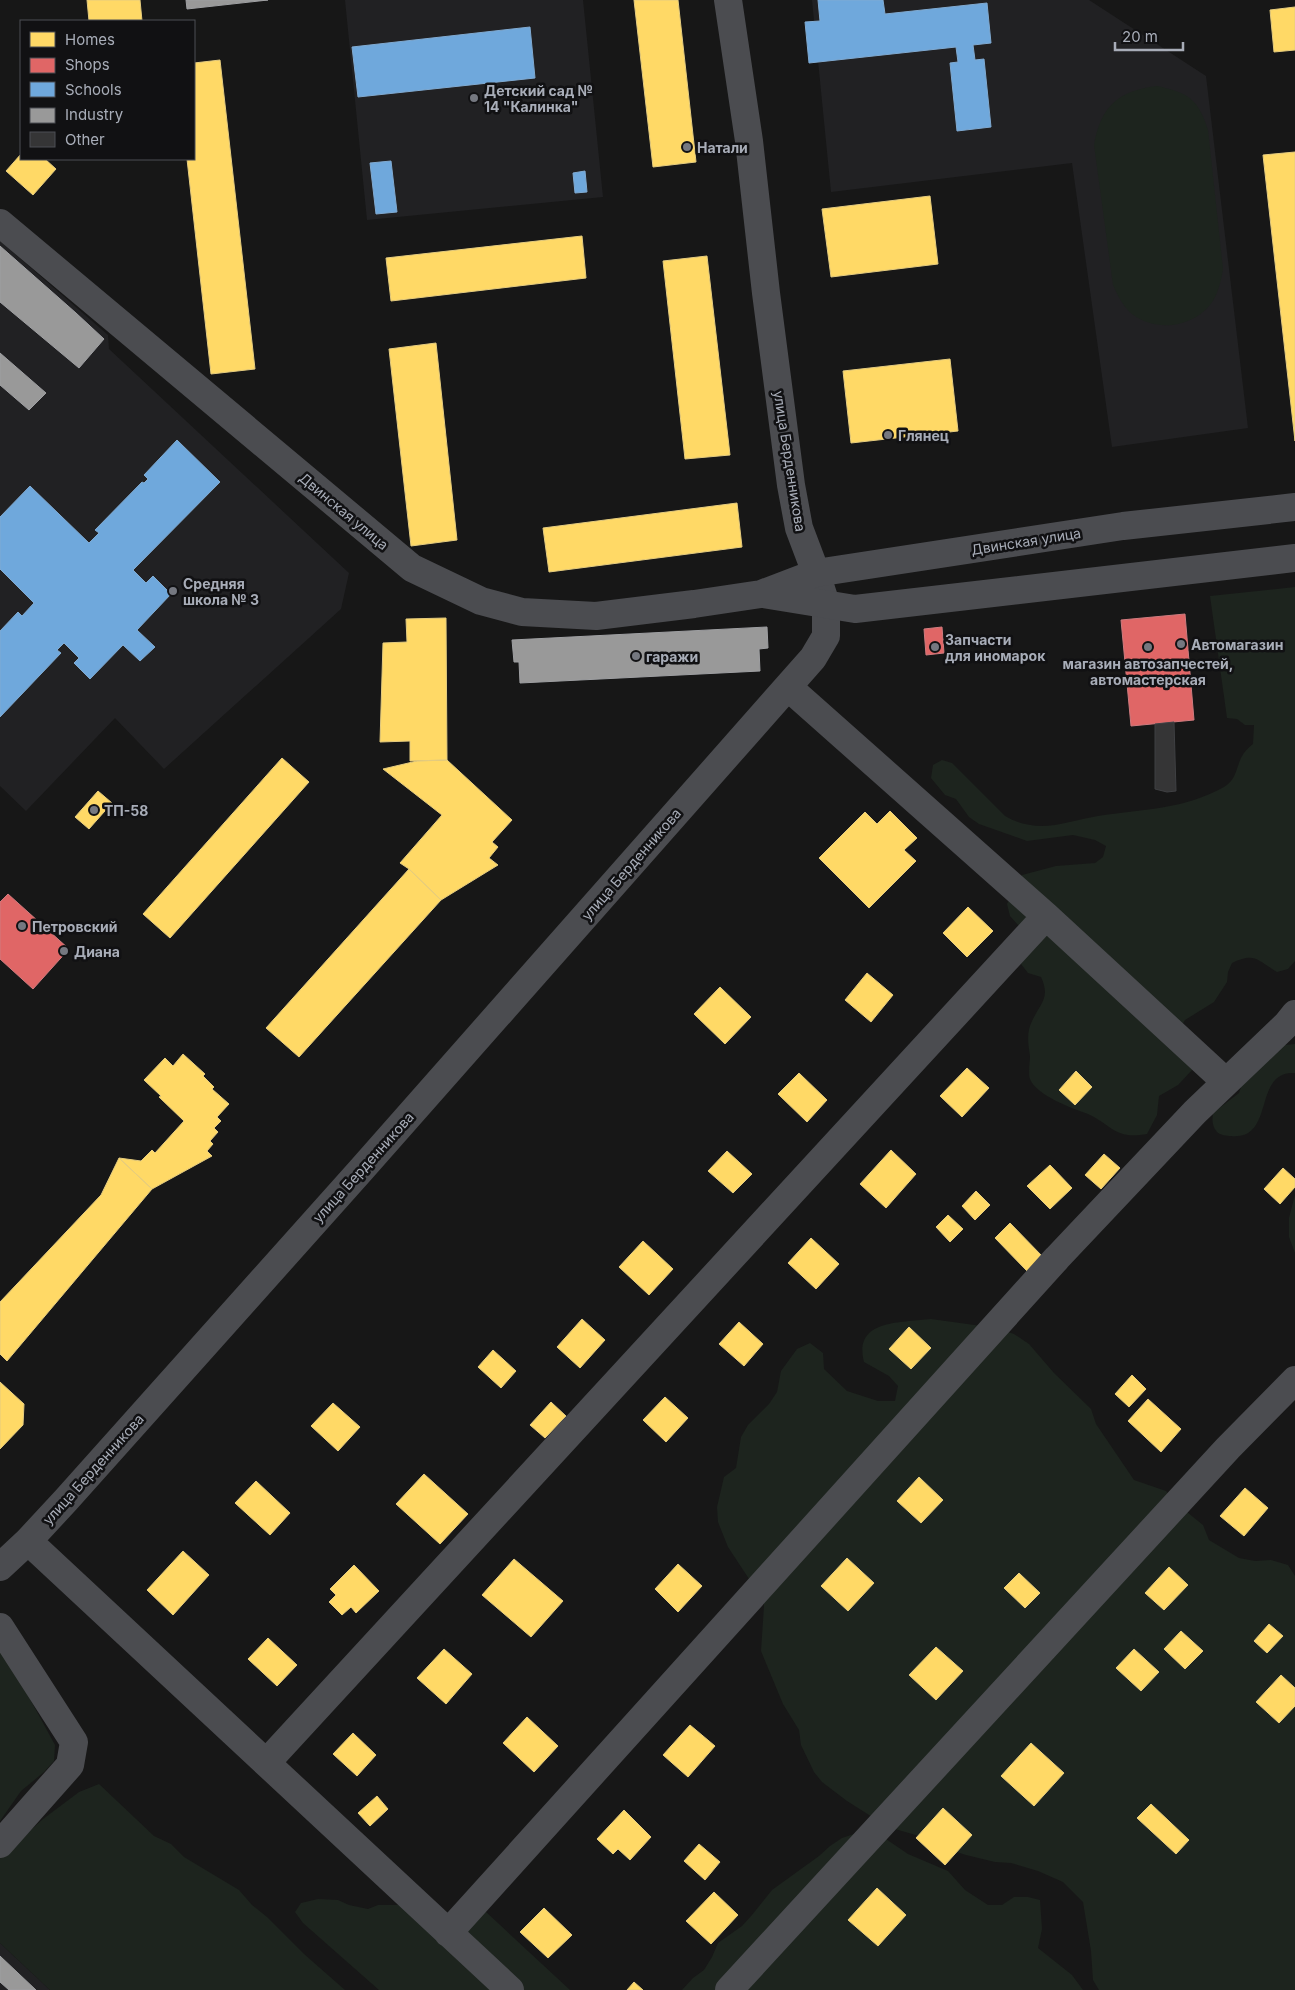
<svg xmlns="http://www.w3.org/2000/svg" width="1295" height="1990" font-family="Inter,sans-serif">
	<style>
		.built { fill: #212123 }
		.green { fill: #1d241e }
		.homes { fill: #ffd966; stroke: #e5cc7f }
		.shops { fill: #e06666; stroke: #cf7b7f }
		.schools { fill: #6fa8dc; stroke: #80aad1 }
		.industry { fill: #999; stroke: #9e9fa2 }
		.building { fill: #353536; stroke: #3f4043 }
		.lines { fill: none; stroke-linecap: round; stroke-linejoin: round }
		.minor { stroke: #4b4c50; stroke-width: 28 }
		.tertiary { stroke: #4b4c50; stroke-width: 28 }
		.poi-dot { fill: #757880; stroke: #111113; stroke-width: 2 }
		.labels { text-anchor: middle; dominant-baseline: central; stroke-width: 5; stroke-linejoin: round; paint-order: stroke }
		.poi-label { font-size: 14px; font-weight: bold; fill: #a8adb8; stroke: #111113; text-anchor: start }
		.street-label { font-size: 14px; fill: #a8adb8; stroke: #111113 }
	</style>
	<rect width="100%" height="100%" fill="#171717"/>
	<!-- built -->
	<path class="built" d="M 345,0 L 583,0 L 603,197 L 367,220 Z
		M 812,0 L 1089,0 L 1206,76 L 1248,428 L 1112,447 L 1072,163 L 831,192 Z
		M 0,241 L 108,335 L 109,349 L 349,573 L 341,609 L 164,769 L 115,718 L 26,811 L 0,786 Z
		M 0,1943 L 50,1990 L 0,1990 Z"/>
	<!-- green -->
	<path class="green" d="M 1157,86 C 1189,93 1198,99 1208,130 L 1223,269 C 1221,281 1218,295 1210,305 C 1191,328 1156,332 1132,314 C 1123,306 1118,296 1113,285 L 1094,145 C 1101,106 1118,91 1157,86 Z
		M 1295,587 L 1295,961 L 1288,969 L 1277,972 C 1257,960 1255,952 1232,963 L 1228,972 L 1227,982 L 1214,1002 L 1185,1020 L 1179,1030 L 1193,1069 L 1178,1085 L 1159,1096 L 1157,1115 L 1147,1134 C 1115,1140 1112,1125 1088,1114 C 1072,1108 1037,1096 1030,1079 C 1028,1073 1030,1062 1030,1056 C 1028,1042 1026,1032 1033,1019 C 1042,1001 1050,997 1041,977 L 1028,973 L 1021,964 L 1025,952 L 1019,926 L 1010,916 L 1007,904 L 1022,875 L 1056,866 L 1095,863 L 1103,857 L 1106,846 L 1095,840 L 1073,835 L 1027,841 L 979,824 L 969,817 L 956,799 L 945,795 L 931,778 L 933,765 L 942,760 L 952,763 L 1005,816 C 1038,835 1064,822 1098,816 C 1142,809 1183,810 1224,787 C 1236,780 1236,769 1241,758 C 1244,752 1248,748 1253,744 L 1254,725 L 1245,725 L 1237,719 L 1227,718 L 1210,596 Z
		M 1295,1044 L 1295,1073 C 1252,1070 1276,1141 1231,1136 C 1227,1136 1220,1135 1217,1132 C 1212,1126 1212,1120 1213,1113 L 1239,1093 L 1255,1048 Z
		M 1295,1195 L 1295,1253 L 1289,1237 L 1289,1218 Z
		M 931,1319 L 996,1328 L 1014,1334 L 1029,1344 L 1054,1373 L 1091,1409 L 1096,1424 L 1134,1480 L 1166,1491 L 1177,1504 L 1203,1525 L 1209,1540 L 1239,1558 L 1255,1561 L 1271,1560 L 1288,1565 L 1295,1576 L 1295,1990 L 1099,1990 L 1093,1980 L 1091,1951 L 1083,1902 L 1063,1882 L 1038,1871 L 1011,1863 L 995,1862 L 966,1855 L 939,1846 L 926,1838 L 888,1827 L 847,1801 L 822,1782 L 814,1772 L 801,1745 L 799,1730 L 783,1704 L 761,1651 L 764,1606 L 761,1592 L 751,1582 L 728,1547 L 718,1522 L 717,1507 L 724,1477 L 736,1468 L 741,1437 L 748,1425 L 769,1404 L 777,1392 L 781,1371 L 797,1349 L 810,1343 L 823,1353 L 824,1369 L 847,1391 L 878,1401 L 895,1401 L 898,1386 L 889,1376 L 864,1362 C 853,1319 901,1323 931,1319 Z
		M 0,1644 L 55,1745 L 54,1761 L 44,1772 L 21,1791 L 0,1821 Z
		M 99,1784 L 154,1836 L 171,1844 L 184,1857 L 239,1890 L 252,1905 L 267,1917 L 304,1954 L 345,1990 L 50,1990 L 0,1943 L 0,1858 L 43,1819 L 79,1792 Z
		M 857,1833 L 883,1837 L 908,1854 L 948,1871 L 965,1890 L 988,1905 L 1002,1905 L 1014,1897 L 1028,1897 L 1040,1900 L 1042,1929 L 1038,1948 L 1072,1975 L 1083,1990 L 682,1990 L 693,1978 L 704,1970 L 712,1957 L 718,1943 L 742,1926 L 752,1915 L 772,1890 L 819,1856 L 830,1846 L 842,1838 Z
		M 318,1899 L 338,1900 L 349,1905 L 368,1909 L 378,1905 L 398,1905 L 444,1918 L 485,1911 L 570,1990 L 379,1990 L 303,1923 L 295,1912 L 301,1903 Z"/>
	<!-- homes -->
	<path class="homes" d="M 87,0 L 140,0 L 142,21 L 89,21 Z
		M 634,0 L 678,0 L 696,162 L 653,167 Z
		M 1295,7 L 1295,50 L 1274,52 L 1270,10 Z
		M 220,60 L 255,369 L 211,374 L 187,159 L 194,159 L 194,63 Z
		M 1295,152 L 1295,441 L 1263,155 Z
		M 21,154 L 21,159 L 45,159 L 56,169 L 33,195 L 6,171 Z
		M 930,196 L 938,264 L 831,277 L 822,209 Z
		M 582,236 L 586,278 L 391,301 L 386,258 Z
		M 707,256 L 730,455 L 685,459 L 663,261 Z
		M 436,343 L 457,540 L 411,546 L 389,349 Z
		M 950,359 L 958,431 L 851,443 L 843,371 Z
		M 737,503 L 742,547 L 549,572 L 543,528 Z
		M 446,618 L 447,760 L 410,761 L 410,741 L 380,742 L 383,643 L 407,642 L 406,619 Z
		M 282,758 L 309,782 L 170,938 L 143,914 Z
		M 447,760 L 512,820 L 492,842 L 498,847 L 489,858 L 498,865 L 441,900 L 409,869 L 400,863 L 442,815 L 383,769 L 417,761 Z
		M 98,791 L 112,803 L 89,829 L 75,817 Z
		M 890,811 L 917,838 L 904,850 L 916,861 L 869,908 L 819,858 L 865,812 L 877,824 Z
		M 409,869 L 441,900 L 299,1057 L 266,1028 Z
		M 968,907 L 993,931 L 967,957 L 943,933 Z
		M 867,973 L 893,995 L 871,1022 L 845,1000 Z
		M 720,987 L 751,1017 L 725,1044 L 694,1014 Z
		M 183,1054 L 205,1074 L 203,1076 L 214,1087 L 212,1089 L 229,1104 L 217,1117 L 221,1121 L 214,1128 L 218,1132 L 210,1141 L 213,1144 L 207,1151 L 212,1156 L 152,1189 L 119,1158 L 141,1161 L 152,1150 L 155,1153 L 184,1121 L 159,1097 L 161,1096 L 144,1080 L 165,1058 L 173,1066 Z
		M 967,1068 L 989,1088 L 962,1117 L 940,1096 Z
		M 1076,1071 L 1092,1087 L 1075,1105 L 1059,1090 Z
		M 799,1073 L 827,1100 L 807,1122 L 778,1094 Z
		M 891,1150 L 916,1174 L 886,1208 L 860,1184 Z
		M 727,1151 L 752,1174 L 733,1193 L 708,1171 Z
		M 1104,1154 L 1120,1168 L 1101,1189 L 1085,1175 Z
		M 119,1158 L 152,1189 L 7,1361 L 0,1354 L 0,1302 L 101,1195 Z
		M 1050,1165 L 1072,1188 L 1050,1209 L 1027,1186 Z
		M 1283,1168 L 1295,1179 L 1295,1187 L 1280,1204 L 1264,1189 Z
		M 976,1191 L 990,1205 L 975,1220 L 962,1206 Z
		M 948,1215 L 963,1229 L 950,1242 L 936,1227 Z
		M 1010,1223 L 1042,1256 L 1027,1271 L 995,1238 Z
		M 811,1238 L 839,1264 L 816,1289 L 788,1263 Z
		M 643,1241 L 673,1269 L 649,1295 L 619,1267 Z
		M 582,1319 L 605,1340 L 580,1368 L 557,1347 Z
		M 739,1322 L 763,1344 L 744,1366 L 719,1344 Z
		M 909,1327 L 931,1348 L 911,1369 L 889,1349 Z
		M 493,1350 L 516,1371 L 501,1388 L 478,1367 Z
		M 1132,1375 L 1146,1389 L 1129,1407 L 1115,1394 Z
		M 0,1382 L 24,1404 L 23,1425 L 0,1449 Z
		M 665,1397 L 688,1418 L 666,1442 L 643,1420 Z
		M 1148,1399 L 1181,1429 L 1161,1452 L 1128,1421 Z
		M 551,1402 L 566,1416 L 545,1438 L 530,1425 Z
		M 333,1403 L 360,1427 L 338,1451 L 311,1426 Z
		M 424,1474 L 468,1514 L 440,1544 L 396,1504 Z
		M 919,1477 L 943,1500 L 921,1523 L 897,1501 Z
		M 256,1481 L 290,1513 L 270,1535 L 235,1503 Z
		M 1245,1488 L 1268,1508 L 1244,1536 L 1220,1516 Z
		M 183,1551 L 209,1575 L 173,1615 L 147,1590 Z
		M 847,1558 L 874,1583 L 848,1611 L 821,1586 Z
		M 514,1559 L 563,1601 L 531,1637 L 482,1595 Z
		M 678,1564 L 702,1586 L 678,1612 L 655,1589 Z
		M 354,1565 L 379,1591 L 356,1613 L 351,1607 L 342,1615 L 329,1602 L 336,1595 L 330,1589 Z
		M 1169,1567 L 1188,1585 L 1164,1610 L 1145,1593 Z
		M 1019,1573 L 1040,1593 L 1025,1608 L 1004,1588 Z
		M 1269,1624 L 1283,1636 L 1267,1653 L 1254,1641 Z
		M 1181,1631 L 1203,1651 L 1185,1669 L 1164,1649 Z
		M 268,1638 L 297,1665 L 277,1686 L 248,1659 Z
		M 936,1647 L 963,1671 L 936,1700 L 909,1675 Z
		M 444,1649 L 472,1674 L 446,1704 L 417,1678 Z
		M 1134,1649 L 1159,1672 L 1141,1691 L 1116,1668 Z
		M 1281,1675 L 1295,1688 L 1295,1706 L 1279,1723 L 1256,1702 Z
		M 527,1717 L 558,1746 L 534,1772 L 503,1743 Z
		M 690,1725 L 715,1746 L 688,1777 L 663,1755 Z
		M 353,1733 L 376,1755 L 357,1776 L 333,1754 Z
		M 1031,1743 L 1064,1773 L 1034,1806 L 1001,1776 Z
		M 377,1796 L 388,1809 L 370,1826 L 358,1813 Z
		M 1151,1804 L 1189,1840 L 1176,1854 L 1137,1818 Z
		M 943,1808 L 972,1835 L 945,1865 L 916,1838 Z
		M 624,1810 L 651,1837 L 630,1860 L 618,1849 L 613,1854 L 597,1839 Z
		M 699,1844 L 720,1862 L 705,1880 L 684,1861 Z
		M 877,1888 L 906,1915 L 878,1946 L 848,1920 Z
		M 714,1892 L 738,1915 L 711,1944 L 686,1921 Z
		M 544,1908 L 572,1935 L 548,1958 L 520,1932 Z
		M 634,1982 L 643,1990 L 627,1990 Z"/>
	<!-- shops -->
	<path class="shops" d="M 1185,614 L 1194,720 L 1131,726 L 1121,620 Z
		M 942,627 L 944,653 L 926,655 L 924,629 Z
		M 8,894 L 69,949 L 33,989 L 0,959 L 0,902 Z"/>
	<!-- schools -->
	<path class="schools" d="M 818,0 L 883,0 L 885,14 L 987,3 L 991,43 L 973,45 L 975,60 L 984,59 L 991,127 L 957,131 L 950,63 L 958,62 L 956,47 L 809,63 L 805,22 L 820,21 Z
		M 530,27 L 535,78 L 358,97 L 352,47 Z
		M 391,161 L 397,212 L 376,214 L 370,163 Z
		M 585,171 L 587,192 L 575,193 L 573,173 Z
		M 177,440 L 220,482 L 133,570 L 146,583 L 153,576 L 171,594 L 137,630 L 155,647 L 140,661 L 123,645 L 90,679 L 74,663 L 79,658 L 64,643 L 57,650 L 61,653 L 0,717 L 0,631 L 18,612 L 22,616 L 34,603 L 0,569 L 0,517 L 30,486 L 89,543 L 99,533 L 95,530 L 142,482 L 144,483 L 148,479 L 144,475 Z"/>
	<!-- industry -->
	<path class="industry" d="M 186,0 L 268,0 L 187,9 Z
		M 0,246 L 76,313 L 104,339 L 79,368 L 0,302 Z
		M 0,353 L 46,393 L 29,410 L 0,385 Z
		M 767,627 L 768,648 L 759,649 L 760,671 L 520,683 L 519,662 L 514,662 L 512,640 Z
		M 0,1956 L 36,1990 L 9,1990 L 0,1982 Z"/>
	<!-- building -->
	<path class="building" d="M 1174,722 L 1176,791 L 1167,792 L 1155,789 L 1155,724 Z"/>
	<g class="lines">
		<!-- minor -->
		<path class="minor" d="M 788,687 L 1046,916 L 1226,1082
			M 28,1541 L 510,1990
			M 0,1567 L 28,1541 L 66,1500 L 361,1170 L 813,658 L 826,636 L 826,604 L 816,573
			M 0,1627 L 74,1742 L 70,1765 L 0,1844
			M 267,1762 L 1046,916
			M 448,1933 L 1057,1258 L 1195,1112 L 1287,1024 L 1295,1014
			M 729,1990 L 1228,1448 L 1295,1380"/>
		<!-- tertiary -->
		<path class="tertiary" d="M 728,0 L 749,141 L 766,293 L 791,485 L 799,528 L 816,573
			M 0,223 L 412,568 L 481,601 L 522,612 L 596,616 L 694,604 L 761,594 L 816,573 L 1123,526 L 1295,507
			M 763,594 L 855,609 L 1295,558"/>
	</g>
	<!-- markers -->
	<g class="poi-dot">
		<circle cx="474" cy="98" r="5"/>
		<circle cx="687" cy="147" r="5"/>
		<circle cx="888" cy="435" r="5"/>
		<circle cx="173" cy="591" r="5"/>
		<circle cx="1181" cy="644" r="5"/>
		<circle cx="935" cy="647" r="5"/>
		<circle cx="1148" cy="647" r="5"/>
		<circle cx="636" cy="656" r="5"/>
		<circle cx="94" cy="810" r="5"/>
		<circle cx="22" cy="926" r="5"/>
		<circle cx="64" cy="951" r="5"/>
	</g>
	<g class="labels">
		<!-- poi labels -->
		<g class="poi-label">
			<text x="484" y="90">Детский сад №<tspan x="484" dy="16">14 "Калинка"</tspan></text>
			<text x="697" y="147">Натали</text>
			<text x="898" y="435">Глянец</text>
			<text x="183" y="583">Средняя<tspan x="183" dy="16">школа № 3</tspan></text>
			<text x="945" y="639">Запчасти<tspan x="945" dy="16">для иномарок</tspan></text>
			<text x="1191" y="644">Автомагазин</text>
			<text x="646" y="656">гаражи</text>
			<text x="1148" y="663" text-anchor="middle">магазин автозапчестей,<tspan x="1148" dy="16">автомастерская</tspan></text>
			<text x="104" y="810">ТП-58</text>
			<text x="32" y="926">Петровский</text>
			<text x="74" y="951">Диана</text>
		</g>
		<!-- street labels -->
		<g class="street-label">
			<text transform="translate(790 461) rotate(81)">улица Берденникова</text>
			<text transform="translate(344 511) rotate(40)">Двинская улица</text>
			<text transform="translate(1026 541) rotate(-9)">Двинская улица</text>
			<text transform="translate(631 864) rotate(-49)">улица Берденникова</text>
			<text transform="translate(363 1167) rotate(-48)">улица Берденникова</text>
			<text transform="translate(93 1469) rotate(-48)">улица Берденникова</text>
		</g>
	</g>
	<!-- legend -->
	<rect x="20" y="20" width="175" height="140" fill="#111113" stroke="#4d4f55"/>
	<rect x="30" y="32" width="25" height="15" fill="#ffd966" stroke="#4d4f55"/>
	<text x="65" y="45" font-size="15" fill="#a8adb8">Homes</text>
	<rect x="30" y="58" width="25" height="15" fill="#e06666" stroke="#4d4f55"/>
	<text x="65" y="70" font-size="15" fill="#a8adb8">Shops</text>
	<rect x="30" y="82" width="25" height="15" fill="#6fa8dc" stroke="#4d4f55"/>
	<text x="65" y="95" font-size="15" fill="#a8adb8">Schools</text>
	<rect x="30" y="108" width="25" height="15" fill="#999999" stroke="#4d4f55"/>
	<text x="65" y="120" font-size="15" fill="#a8adb8">Industry</text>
	<rect x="30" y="132" width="25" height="15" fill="#353536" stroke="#4d4f55"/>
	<text x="65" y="145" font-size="15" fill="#a8adb8">Other</text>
	<!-- scale -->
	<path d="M1115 42v8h68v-8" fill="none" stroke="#a8adb8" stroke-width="2.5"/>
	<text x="1122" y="42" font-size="15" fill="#a8adb8" stroke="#111113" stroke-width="4" paint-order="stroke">20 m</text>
</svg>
